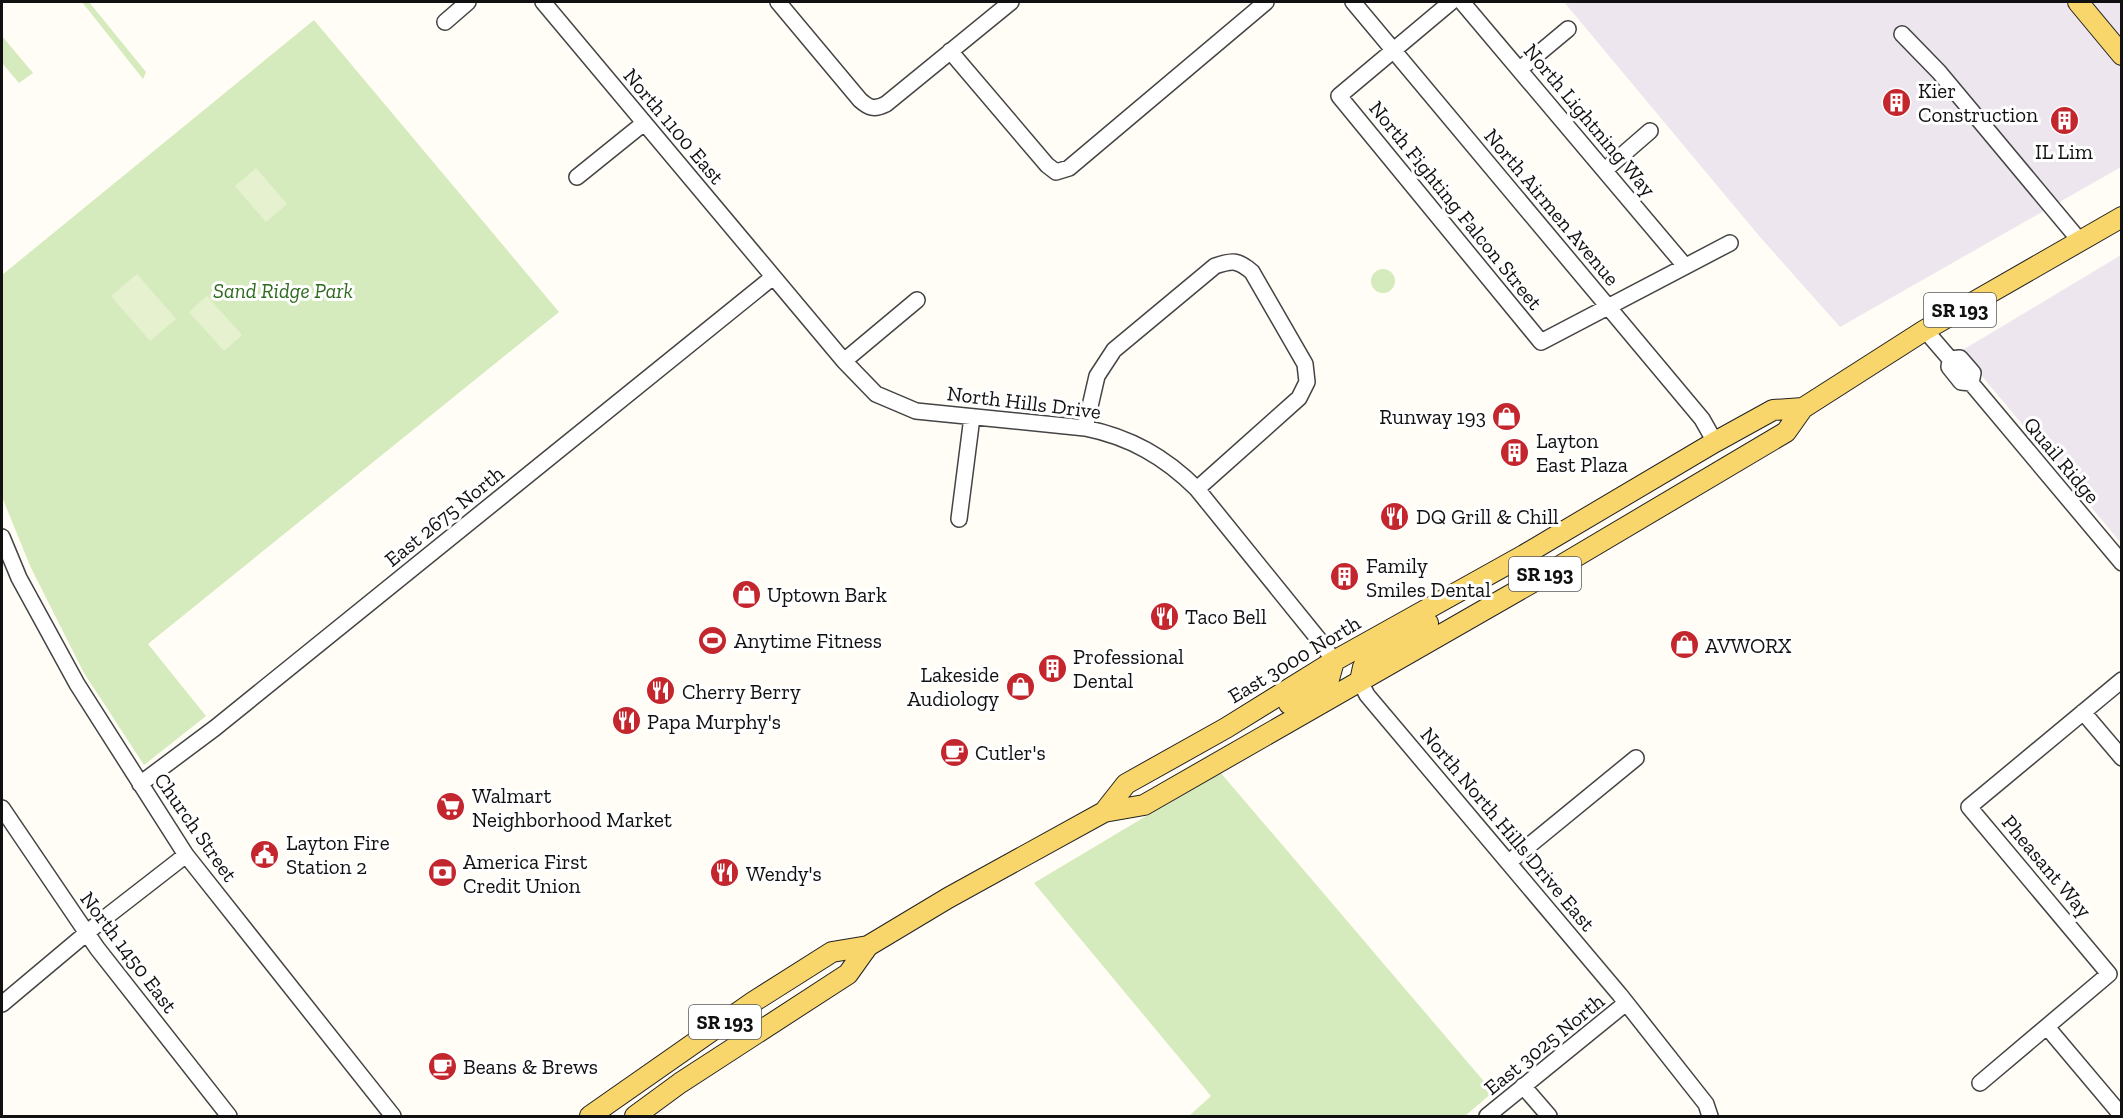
<svg xmlns="http://www.w3.org/2000/svg" width="2123" height="1118" font-family="'Zilla Slab',serif">
	<style>
		.industrial { fill: #eee6ef }
		.green { fill: #d5ebbd }
		.pitch { fill: #e6f2cf }
		.lines { fill: none; stroke-linecap: round; stroke-linejoin: round }
		.minor-casing { stroke: #444; stroke-width: 18 }
		.major-casing { stroke: #222; stroke-width: 22 }
		.minor { stroke: #fff; stroke-width: 15 }
		.major { stroke: #f9d66b; stroke-width: 20 }
		.labels { text-anchor: middle; dominant-baseline: central; stroke-width: 6; stroke-linejoin: round; paint-order: stroke }
		.shield { fill: #fff; stroke: #585858; stroke-width: 1.5 }
		.shield-label { font-size: 20px; font-weight: bold; fill: #111 }
		.poi-label { font-size: 21px; fill: #111; stroke: #fff; text-anchor: start }
		.street-label { font-size: 21px; fill: #111; stroke: #fff }
		.park-label { font-size: 21px; font-style: italic; fill: #2f6b1f; stroke: #fff }
	</style>
	<rect width="100%" height="100%" fill="#fffdf5"/>
	<!-- industrial -->
	<path class="industrial" d="M 1564,2 L 2121,2 L 2121,167 L 1840,327 L 1760,237 Z
		M 2121,255 L 2121,543 L 1961,351 Z"/>
	<!-- green -->
	<path class="green" d="M 82,2 L 89,2 L 146,72 L 143,79 Z
		M 314,20 L 559,312 L 148,644 L 206,716 L 144,765 L 84,673 L 31,568 L 2,497 L 2,275 Z
		M 2,36 L 33,73 L 19,83 L 2,63 Z
		M1371 281a12 12 0 1 1 24 0a12 12 0 1 1-24 0Z
		M 1220,772 L 1493,1092 L 1465,1116 L 1189,1116 L 1211,1096 L 1034,883 Z"/>
	<!-- pitch -->
	<path class="pitch" d="M 256,168 L 287,204 L 266,222 L 235,186 Z
		M 137,274 L 176,319 L 150,341 L 111,296 Z
		M 207,296 L 242,335 L 224,351 L 189,312 Z"/>
	<g class="lines">
		<defs>
			<path id="minor" d="M 543,2 L 844,361 L 876,394 L 916,411 L 1085,428 C 1130,437 1165,457 1197,489 L 1320,641 L 1334,661
				M 778,2 L 860,100 C 869,108 874,110 886,104 L 1011,2
				M 1353,2 L 1702,419 L 1715,442
				M 1451,2 L 1339,96 L 1541,342 L 1730,243
				M 1462,2 L 1685,266
				M 445,22 L 468,2
				M 1902,34 L 1939,72 L 2080,241
				M 950,51 L 1047,165 L 1056,172 L 1069,168 L 1266,2
				M 1520,69 L 1568,29
				M 1605,170 L 1650,131
				M 577,177 L 644,123
				M 1925,330 L 1950,359 L 1949,367 L 1961,382 L 1971,383 L 1973,373 L 1960,358 L 1950,359
				M 844,361 L 917,300
				M 1971,383 L 2122,563
				M 1085,428 L 1097,376 L 1114,350 L 1215,266 C 1233,260 1238,260 1252,272 L 1305,364 L 1307,382 L 1299,398 L 1197,489
				M 959,519 L 972,417
				M 2,537 L 19,578 L 77,684 L 186,855 L 393,1116
				M 1360,681 L 1367,695 L 1620,995 L 1706,1104 L 1710,1116
				M 2083,712 L 2122,758
				M 140,784 L 215,728 L 773,277
				M 2,808 L 97,948 L 229,1116
				M 1509,862 L 1636,758
				M 2,1004 L 101,921 L 186,855
				M 2047,1027 L 2122,1116
				M 1980,1083 L 2109,974 L 1969,807 L 2122,680
				M 1523,1086 L 1549,1116
				M 1487,1116 L 1626,1003"/>
			<path id="major" d="M 2078,2 L 2122,55
				M 1360,681 L 1363,667 L 1370,658 L 1428,623
				M 1289,704 L 1329,679 L 1334,661
				M 1104,812 L 1126,784 L 1226,728 L 1334,661 L 1524,555 L 1715,442 L 1773,410 L 1803,408
				M 590,1116 L 753,1002 L 832,952 L 868,946 L 948,898 L 1104,812 L 1144,805 L 1533,582 L 1786,432 L 1803,408 L 1925,330 L 2122,217
				M 635,1116 L 680,1083 L 848,974 L 868,946"/>
		</defs>
		<!-- minor casing -->
		<use href="#minor" class="minor-casing"/>
		<!-- major casing -->
		<use href="#major" class="major-casing"/>
		<!-- minor -->
		<use href="#minor" class="minor"/>
		<!-- major -->
		<use href="#major" class="major"/>
	</g>
	<!-- icons -->
	<defs>
		<symbol id="building-disc" viewBox="-11 -11 22 22"><circle r="9.5" fill="#c4262e" stroke="#fff"/><path d="M-4-6H4V6H1V3H-1V6H-4ZM-2.5-4.3h1.7v1.8h-1.7ZM.8-4.3h1.7v1.8H.8ZM-2.5-1h1.7V.8h-1.7ZM.8-1h1.7V.8H.8Z" fill="#fff"/></symbol>
		<symbol id="shop-disc" viewBox="-11 -11 22 22"><circle r="9.5" fill="#c4262e" stroke="#fff"/><path d="M-5-2.5h2.3a2.7 3.5 0 0 1 5.4 0H5L5.5 6h-11ZM-1.5-2.5h3a1.5 2.3 0 0 0-3 0Z" fill="#fff"/></symbol>
		<symbol id="restaurant-disc" viewBox="-11 -11 22 22"><circle r="9.5" fill="#c4262e" stroke="#fff"/><path d="M-5-6h1v4h1v-4h1v4h1v-4h1v5L-1.5 .5V6h-2V.5L-5-1ZM5-6V6H3V1.5H1.5Q1.5-4 5-6Z" fill="#fff"/></symbol>
		<symbol id="stadium-disc" viewBox="-11 -11 22 22"><circle r="9.5" fill="#c4262e" stroke="#fff"/><path d="M0-5a6.5 5 0 1 0 0 10a6.5 5 0 1 0 0-10ZM-3.5-1.8h7v3.6h-7Z" fill="#fff"/></symbol>
		<symbol id="cafe-disc" viewBox="-11 -11 22 22"><circle r="9.5" fill="#c4262e" stroke="#fff"/><path d="M-5.5-4.5H6V0H3Q3 3.5 0 3.5H-2.5Q-5.5 3.5-5.5 0ZM3-3.2v2h1.7v-2ZM-6 4.5H4V6H-6Z" fill="#fff"/></symbol>
		<symbol id="supermarket-disc" viewBox="-11 -11 22 22"><circle r="9.5" fill="#c4262e" stroke="#fff"/><path d="M-6-5.5h2.5l.6 2H6L4.5 2H-2.5L-4.4-4H-6ZM-1.5 3.2a1.3 1.3 0 1 0 .1 0ZM3 3.2a1.3 1.3 0 1 0 .1 0Z" fill="#fff"/></symbol>
		<symbol id="civic-disc" viewBox="-11 -11 22 22"><circle r="9.5" fill="#c4262e" stroke="#fff"/><path d="M-.6-6.5H3V-4.5H.6V-3L4-1V1h2V6H-6V1h2V-1L-.6-3ZM-1.2 2.5V6h2.4V2.5Z" fill="#fff"/></symbol>
		<symbol id="bank-disc" viewBox="-11 -11 22 22"><circle r="9.5" fill="#c4262e" stroke="#fff"/><path d="M-6-4H6V4H-6ZM0-2.3a2.3 2.3 0 1 0 0 4.6a2.3 2.3 0 1 0 0-4.6Z" fill="#fff"/></symbol>
	</defs>
	<g fill-rule="evenodd">
		<use href="#building-disc" x="1880" y="86" width="33" height="33"/>
		<use href="#building-disc" x="2048" y="104" width="33" height="33"/>
		<use href="#shop-disc" x="1490" y="400" width="33" height="33"/>
		<use href="#building-disc" x="1498" y="436" width="33" height="33"/>
		<use href="#restaurant-disc" x="1378" y="500" width="33" height="33"/>
		<use href="#building-disc" x="1328" y="560" width="33" height="33"/>
		<use href="#shop-disc" x="730" y="578" width="33" height="33"/>
		<use href="#restaurant-disc" x="1148" y="600" width="33" height="33"/>
		<use href="#stadium-disc" x="696" y="624" width="33" height="33"/>
		<use href="#shop-disc" x="1668" y="628" width="33" height="33"/>
		<use href="#building-disc" x="1036" y="652" width="33" height="33"/>
		<use href="#shop-disc" x="1004" y="670" width="33" height="33"/>
		<use href="#restaurant-disc" x="644" y="674" width="33" height="33"/>
		<use href="#restaurant-disc" x="610" y="704" width="33" height="33"/>
		<use href="#cafe-disc" x="938" y="736" width="33" height="33"/>
		<use href="#supermarket-disc" x="434" y="790" width="33" height="33"/>
		<use href="#civic-disc" x="248" y="838" width="33" height="33"/>
		<use href="#bank-disc" x="426" y="856" width="33" height="33"/>
		<use href="#restaurant-disc" x="708" y="856" width="33" height="33"/>
		<use href="#cafe-disc" x="426" y="1050" width="33" height="33"/>
	</g>
	<g class="labels">
		<!-- shield labels -->
		<g class="shield">
			<rect x="1924" y="293" width="72" height="34" rx="4.5"/>
			<rect x="1509" y="557" width="72" height="34" rx="4.5"/>
			<rect x="689" y="1005" width="72" height="34" rx="4.5"/>
		</g>
		<g class="shield-label">
			<text x="1960" y="310">SR 193</text>
			<text x="1545" y="574">SR 193</text>
			<text x="725" y="1022">SR 193</text>
		</g>
		<!-- poi labels -->
		<g class="poi-label">
			<text x="1918" y="90">Kier<tspan x="1918" dy="24">Construction</tspan></text>
			<text x="2064" y="151" text-anchor="middle">IL Lim</text>
			<text x="1486" y="416" text-anchor="end">Runway 193</text>
			<text x="1536" y="440">Layton<tspan x="1536" dy="24">East Plaza</tspan></text>
			<text x="1416" y="516">DQ Grill &amp; Chill</text>
			<text x="1366" y="565">Family<tspan x="1366" dy="24">Smiles Dental</tspan></text>
			<text x="767" y="594">Uptown Bark</text>
			<text x="1185" y="616">Taco Bell</text>
			<text x="734" y="640">Anytime Fitness</text>
			<text x="1705" y="645">AVWORX</text>
			<text x="1073" y="656">Professional<tspan x="1073" dy="24">Dental</tspan></text>
			<text x="999" y="674" text-anchor="end">Lakeside<tspan x="999" dy="24">Audiology</tspan></text>
			<text x="682" y="691">Cherry Berry</text>
			<text x="647" y="721">Papa Murphy's</text>
			<text x="975" y="752">Cutler's</text>
			<text x="472" y="795">Walmart<tspan x="472" dy="24">Neighborhood Market</tspan></text>
			<text x="286" y="842">Layton Fire<tspan x="286" dy="24">Station 2</tspan></text>
			<text x="463" y="861">America First<tspan x="463" dy="24">Credit Union</tspan></text>
			<text x="746" y="873">Wendy's</text>
			<text x="463" y="1066">Beans &amp; Brews</text>
		</g>
		<!-- street labels -->
		<g class="street-label">
			<text transform="translate(1590 120) rotate(50)">North Lightning Way</text>
			<text transform="translate(674 126) rotate(50)">North 1100 East</text>
			<text transform="translate(1456 205) rotate(51)">North Fighting Falcon Street</text>
			<text transform="translate(1552 207) rotate(50)">North Airmen Avenue</text>
			<text transform="translate(1024 402) rotate(7)">North Hills Drive</text>
			<text transform="translate(2062 460) rotate(50)">Quail Ridge</text>
			<text transform="translate(444 516) rotate(-39)">East 2675 North</text>
			<text transform="translate(1294 659) rotate(-31)">East 3000 North</text>
			<text transform="translate(196 827) rotate(55)">Church Street</text>
			<text transform="translate(1508 829) rotate(50)">North North Hills Drive East</text>
			<text transform="translate(2047 866) rotate(50)">Pheasant Way</text>
			<text transform="translate(129 952) rotate(53)">North 1450 East</text>
			<text transform="translate(1544 1044) rotate(-39)">East 3025 North</text>
		</g>
		<!-- park labels -->
		<g class="park-label">
			<text x="283" y="290">Sand Ridge Park</text>
		</g>
	</g>
	<!-- border -->
	<rect width="2123" height="1118" fill="none" stroke="#111111" stroke-width="6"/>
</svg>
